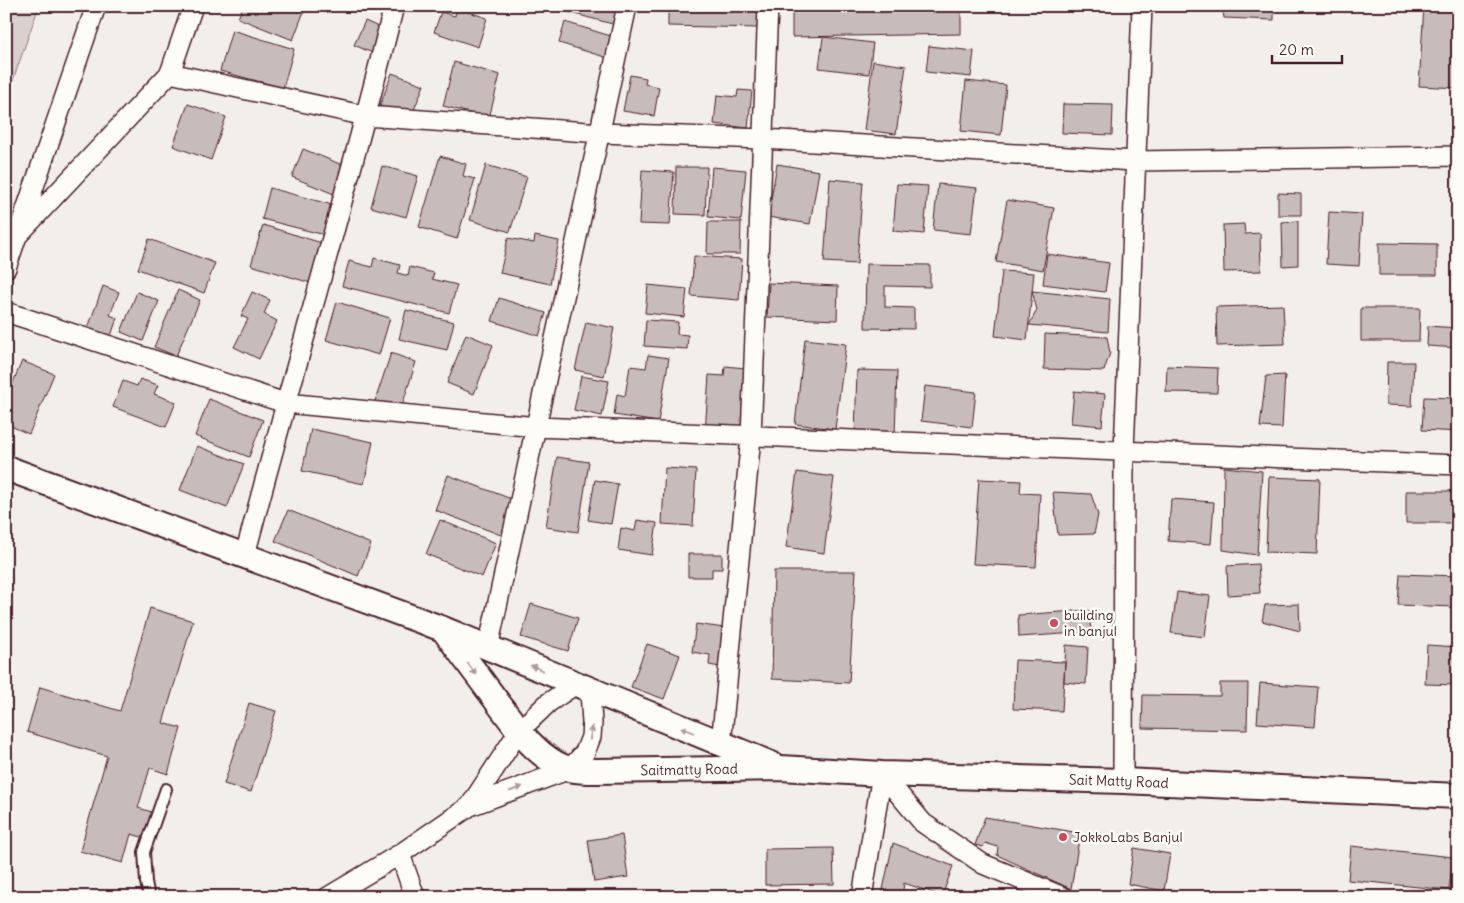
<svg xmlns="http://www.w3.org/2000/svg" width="1464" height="903" font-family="Delius,sans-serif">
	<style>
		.green { fill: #d9d0cf; stroke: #92787d }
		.building { fill: #c8bbbb; stroke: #4a1f2b }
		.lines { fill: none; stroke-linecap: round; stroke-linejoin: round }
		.service-casing { stroke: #4a1f2b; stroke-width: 14 }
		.minor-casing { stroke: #4a1f2b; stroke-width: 22 }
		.tertiary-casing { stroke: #4a1f2b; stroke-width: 28 }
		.service { stroke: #fdfcf7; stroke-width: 10 }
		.minor { stroke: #fdfcf7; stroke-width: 19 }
		.tertiary { stroke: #fdfcf7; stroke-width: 24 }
		.oneway { fill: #ac999b }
		.poi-dot { fill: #d1495b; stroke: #fdfcf7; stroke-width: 2 }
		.labels { text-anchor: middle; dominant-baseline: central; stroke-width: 5; stroke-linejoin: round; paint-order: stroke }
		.poi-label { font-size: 14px; fill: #4a1f2b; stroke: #fdfcf7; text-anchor: start }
		.street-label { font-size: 14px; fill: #4a1f2b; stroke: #fdfcf7 }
	</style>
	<rect width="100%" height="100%" fill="#f2efeb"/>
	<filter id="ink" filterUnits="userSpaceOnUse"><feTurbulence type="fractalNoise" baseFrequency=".02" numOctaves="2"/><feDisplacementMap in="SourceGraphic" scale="10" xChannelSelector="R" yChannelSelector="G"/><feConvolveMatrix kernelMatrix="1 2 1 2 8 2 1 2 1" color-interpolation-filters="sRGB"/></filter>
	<g filter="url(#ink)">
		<!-- green -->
		<path class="green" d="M 6,6 L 39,6 L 6,100 Z"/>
		<!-- building -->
		<path class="building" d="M 243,6 L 306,6 L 293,40 L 238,18 Z
			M 561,6 L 625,6 L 620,26 L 560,10 Z
			M 668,6 L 758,6 L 758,28 L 668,26 Z
			M 875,6 L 961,6 L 961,34 L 792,37 L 792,8 Z
			M 1222,6 L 1274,6 L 1274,20 L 1224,18 Z
			M 1424,6 L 1458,6 L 1458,88 L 1419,86 Z
			M 457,8 L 487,18 L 478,47 L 434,32 L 441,12 L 455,16 Z
			M 365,21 L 385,30 L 375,54 L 354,45 Z
			M 565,22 L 614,37 L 608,58 L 559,43 Z
			M 232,30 L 294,49 L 283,88 L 220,71 Z
			M 823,37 L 873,43 L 869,74 L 819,68 Z
			M 929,46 L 974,51 L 971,77 L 926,72 Z
			M 873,61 L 906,66 L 896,134 L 864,130 Z
			M 454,62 L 500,75 L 489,118 L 443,106 Z
			M 392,73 L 424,85 L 411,117 L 380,106 Z
			M 630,75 L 646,78 L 645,84 L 659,87 L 654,116 L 623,111 Z
			M 966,81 L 1006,85 L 1001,135 L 961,131 Z
			M 738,90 L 752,91 L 748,128 L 714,124 L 717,95 L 737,97 Z
			M 188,104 L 226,117 L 211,160 L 173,146 Z
			M 1063,104 L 1113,105 L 1112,135 L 1062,133 Z
			M 303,149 L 345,166 L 334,194 L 292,177 Z
			M 440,156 L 466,164 L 463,176 L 475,179 L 457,239 L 419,227 Z
			M 777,164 L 819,171 L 810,224 L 768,217 Z
			M 486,165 L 527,177 L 510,232 L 470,220 Z
			M 382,166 L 418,176 L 406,217 L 371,207 Z
			M 676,167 L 707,167 L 705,215 L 675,214 Z
			M 712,167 L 746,170 L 741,220 L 708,217 Z
			M 642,170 L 674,172 L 670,225 L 639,224 Z
			M 830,179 L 863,182 L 857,264 L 824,262 Z
			M 897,184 L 928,186 L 924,234 L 893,231 Z
			M 938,184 L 977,188 L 971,234 L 933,230 Z
			M 270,188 L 336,206 L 329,236 L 262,219 Z
			M 1278,193 L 1301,194 L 1301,215 L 1278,215 Z
			M 1007,200 L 1054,208 L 1043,270 L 996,262 Z
			M 1329,212 L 1362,214 L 1359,266 L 1326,264 Z
			M 1298,221 L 1298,265 L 1283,266 L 1282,222 Z
			M 708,222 L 741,222 L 740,254 L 707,254 Z
			M 1244,224 L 1245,234 L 1260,233 L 1261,271 L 1224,272 L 1223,225 Z
			M 263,225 L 325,244 L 314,284 L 251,265 Z
			M 535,236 L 559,241 L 550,284 L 500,273 L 508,238 L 534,243 Z
			M 149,239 L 215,263 L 204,293 L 138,269 Z
			M 1379,243 L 1437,244 L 1437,275 L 1379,275 Z
			M 1047,254 L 1109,263 L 1105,292 L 1043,284 Z
			M 694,256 L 742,259 L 739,300 L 691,296 Z
			M 374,258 L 400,265 L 398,273 L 408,276 L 410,267 L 434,273 L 432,279 L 457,285 L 449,313 L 342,286 L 349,261 L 372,267 Z
			M 866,264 L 930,265 L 930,287 L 885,286 L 885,307 L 914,308 L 914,329 L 865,328 Z
			M 1002,271 L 1034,273 L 1027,340 L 995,336 Z
			M 769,283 L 838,286 L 837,320 L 767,317 Z
			M 648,285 L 687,289 L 684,317 L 645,313 Z
			M 103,286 L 119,292 L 110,315 L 117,318 L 111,336 L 88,328 Z
			M 178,290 L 200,300 L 176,356 L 154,347 Z
			M 1032,291 L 1110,299 L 1108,332 L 1029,325 L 1037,310 Z
			M 137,292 L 159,301 L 143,341 L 121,332 Z
			M 252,292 L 270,300 L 264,314 L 277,321 L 259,359 L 234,347 L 248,319 L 241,316 Z
			M 499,298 L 546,313 L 539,336 L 492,321 Z
			M 337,302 L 390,318 L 379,355 L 326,340 Z
			M 1283,305 L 1285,344 L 1217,346 L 1216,307 Z
			M 1361,308 L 1420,308 L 1419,341 L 1361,341 Z
			M 406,310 L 454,322 L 447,350 L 399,339 Z
			M 646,320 L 678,322 L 677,334 L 688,335 L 687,349 L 644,346 Z
			M 586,322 L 614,328 L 604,376 L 575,370 Z
			M 1428,326 L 1458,328 L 1458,348 L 1427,346 Z
			M 466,334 L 493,345 L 474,394 L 447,383 Z
			M 1045,334 L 1107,337 L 1110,353 L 1104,371 L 1044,369 Z
			M 805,339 L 846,344 L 835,429 L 795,424 Z
			M 391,353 L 416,362 L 401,409 L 375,401 Z
			M 648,355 L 669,358 L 658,422 L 614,415 L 617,394 L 625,396 L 630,366 L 646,368 Z
			M 22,361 L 54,374 L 29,434 L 6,424 L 6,399 Z
			M 1387,362 L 1414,362 L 1412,406 L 1386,405 Z
			M 725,366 L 745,368 L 741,434 L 705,432 L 709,375 L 724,376 Z
			M 1167,366 L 1218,368 L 1217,393 L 1166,392 Z
			M 857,370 L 897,371 L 895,436 L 855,435 Z
			M 1285,375 L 1282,428 L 1260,427 L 1266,376 Z
			M 581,376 L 609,381 L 602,416 L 574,410 Z
			M 140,379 L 158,385 L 154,394 L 176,402 L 166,427 L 113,407 L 123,381 L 137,386 Z
			M 1456,382 L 1458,382 L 1458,432 L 1422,430 L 1424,397 L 1455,398 Z
			M 925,386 L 976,392 L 972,427 L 921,421 Z
			M 1074,391 L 1105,394 L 1102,426 L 1071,423 Z
			M 209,399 L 263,420 L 249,457 L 195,436 Z
			M 311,429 L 373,442 L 364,484 L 302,471 Z
			M 197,446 L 244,464 L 227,508 L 180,490 Z
			M 557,457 L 589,462 L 578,532 L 546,527 Z
			M 1224,467 L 1262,471 L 1257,555 L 1223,550 Z
			M 665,468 L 696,470 L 693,526 L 662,524 Z
			M 797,472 L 834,477 L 824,553 L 786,547 Z
			M 448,475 L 514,500 L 501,535 L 435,510 Z
			M 1269,477 L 1320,479 L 1317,554 L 1266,552 Z
			M 979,479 L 1021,481 L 1020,493 L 1040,494 L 1036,567 L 973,564 Z
			M 595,480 L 618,484 L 611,524 L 588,520 Z
			M 1406,491 L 1458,491 L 1458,523 L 1406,523 Z
			M 1053,492 L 1091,494 L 1098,515 L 1094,534 L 1058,535 Z
			M 1171,499 L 1214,502 L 1211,544 L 1168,541 Z
			M 288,510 L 371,544 L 358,576 L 275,541 Z
			M 440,520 L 496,543 L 482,577 L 426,554 Z
			M 637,520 L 657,523 L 652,555 L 618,550 L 621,528 L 635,531 Z
			M 688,554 L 722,554 L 722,569 L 712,569 L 712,577 L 688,577 Z
			M 1258,564 L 1260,593 L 1228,595 L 1227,566 Z
			M 774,571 L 856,571 L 849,683 L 772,679 Z
			M 1400,574 L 1458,576 L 1458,607 L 1398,605 Z
			M 1177,592 L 1210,596 L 1205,637 L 1171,633 Z
			M 531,604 L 578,618 L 568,651 L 521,637 Z
			M 1299,604 L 1300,631 L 1262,621 L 1265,605 Z
			M 150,608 L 193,621 L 163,723 L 181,728 L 168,774 L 150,768 L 138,808 L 152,812 L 145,838 L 131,834 L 123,863 L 80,851 L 107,756 L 27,732 L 40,687 L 120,711 Z
			M 1089,610 L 1091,632 L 1019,637 L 1018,615 Z
			M 696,624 L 731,629 L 725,668 L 709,665 L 710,655 L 692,652 Z
			M 647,644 L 680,655 L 664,699 L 631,687 Z
			M 1066,645 L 1088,647 L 1086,684 L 1064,682 Z
			M 1427,645 L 1458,647 L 1458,685 L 1425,684 Z
			M 1015,660 L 1065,662 L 1062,711 L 1013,709 Z
			M 1220,683 L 1248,683 L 1247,730 L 1142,728 L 1143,695 L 1220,696 Z
			M 1260,683 L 1318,687 L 1315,727 L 1257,723 Z
			M 249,703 L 276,711 L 251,792 L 224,784 Z
			M 985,817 L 1080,833 L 1071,889 L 997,855 L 998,847 L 985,843 L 983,847 L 975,845 Z
			M 622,835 L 628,877 L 594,882 L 588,840 Z
			M 893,843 L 953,866 L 942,896 L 904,883 L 902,897 L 892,897 L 882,894 Z
			M 1351,846 L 1453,857 L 1449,890 L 1348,880 Z
			M 833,848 L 834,884 L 765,885 L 765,849 Z
			M 1134,848 L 1170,854 L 1164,891 L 1128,884 Z"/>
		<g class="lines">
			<defs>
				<path id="service" d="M 149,897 L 146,882 L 144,852 L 166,789"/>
				<path id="minor" d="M 170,73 L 366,116 L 601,133 L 763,139 L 1135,161 L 1458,156
					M 18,235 L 170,73 L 193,6
					M 6,268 L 96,6
					M 6,312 L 285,403 L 537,427 L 1458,465
					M 245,555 C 293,372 348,190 394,6
					M 488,648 L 627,6
					M 721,744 L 751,437 L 768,6
					M 882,774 L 923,823 L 983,864 L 1063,897
					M 1123,781 L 1124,451 L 1142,6
					M 470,806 L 519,731 L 548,703 L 576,684
					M 400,854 L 415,897
					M 328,897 L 400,854 L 470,806 L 570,769 L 585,752 L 591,737 L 592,723 L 590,690
					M 862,897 L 882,774"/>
				<g id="tertiary">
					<path d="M 6,468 L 443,629 L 771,764"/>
					<path id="s1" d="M 443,629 L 519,731 C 533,747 549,763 569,769 C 578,771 588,771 597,771 L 781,768 L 882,774 L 1123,781 L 1458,796"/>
				</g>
			</defs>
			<!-- service casing -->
			<use href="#service" class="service-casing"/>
			<!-- minor casing -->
			<use href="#minor" class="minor-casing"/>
			<!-- tertiary casing -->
			<use href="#tertiary" class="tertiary-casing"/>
			<!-- service -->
			<use href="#service" class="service"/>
			<!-- minor -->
			<use href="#minor" class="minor"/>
			<!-- tertiary -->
			<use href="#tertiary" class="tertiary"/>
		</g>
		<!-- one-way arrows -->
		<defs><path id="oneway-solid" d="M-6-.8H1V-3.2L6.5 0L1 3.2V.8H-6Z" transform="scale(1.25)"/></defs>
		<g class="oneway">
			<use href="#oneway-solid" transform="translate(537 668) rotate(-158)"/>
			<use href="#oneway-solid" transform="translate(472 669) rotate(53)"/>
			<use href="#oneway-solid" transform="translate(687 730) rotate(-158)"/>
			<use href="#oneway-solid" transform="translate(591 733) rotate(-81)"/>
			<use href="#oneway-solid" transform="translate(516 789) rotate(-21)"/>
		</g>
	</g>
	<!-- markers -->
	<g class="poi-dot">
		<circle cx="1054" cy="623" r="5"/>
		<circle cx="1063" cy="837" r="5"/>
	</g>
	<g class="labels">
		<!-- poi labels -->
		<g class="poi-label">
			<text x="1064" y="615">building<tspan x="1064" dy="16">in banjul</tspan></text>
			<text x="1073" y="837">JokkoLabs Banjul</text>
		</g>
		<!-- street labels -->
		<g class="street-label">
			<text stroke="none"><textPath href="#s1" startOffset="311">Saitmatty Road</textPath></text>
			<text stroke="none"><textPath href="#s1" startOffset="741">Sait Matty Road</textPath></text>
		</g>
	</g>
	<!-- margin -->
	<rect width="1464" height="903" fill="none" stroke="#fdfcf7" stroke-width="25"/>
	<rect x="12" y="12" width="1439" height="878" fill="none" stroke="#4a1f2b" stroke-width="2" filter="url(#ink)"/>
	<!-- scale -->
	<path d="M1272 55v8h70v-8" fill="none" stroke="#4a1f2b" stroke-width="2.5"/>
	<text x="1279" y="55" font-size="15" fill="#4a1f2b" stroke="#fdfcf7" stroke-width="4" paint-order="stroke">20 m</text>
</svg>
